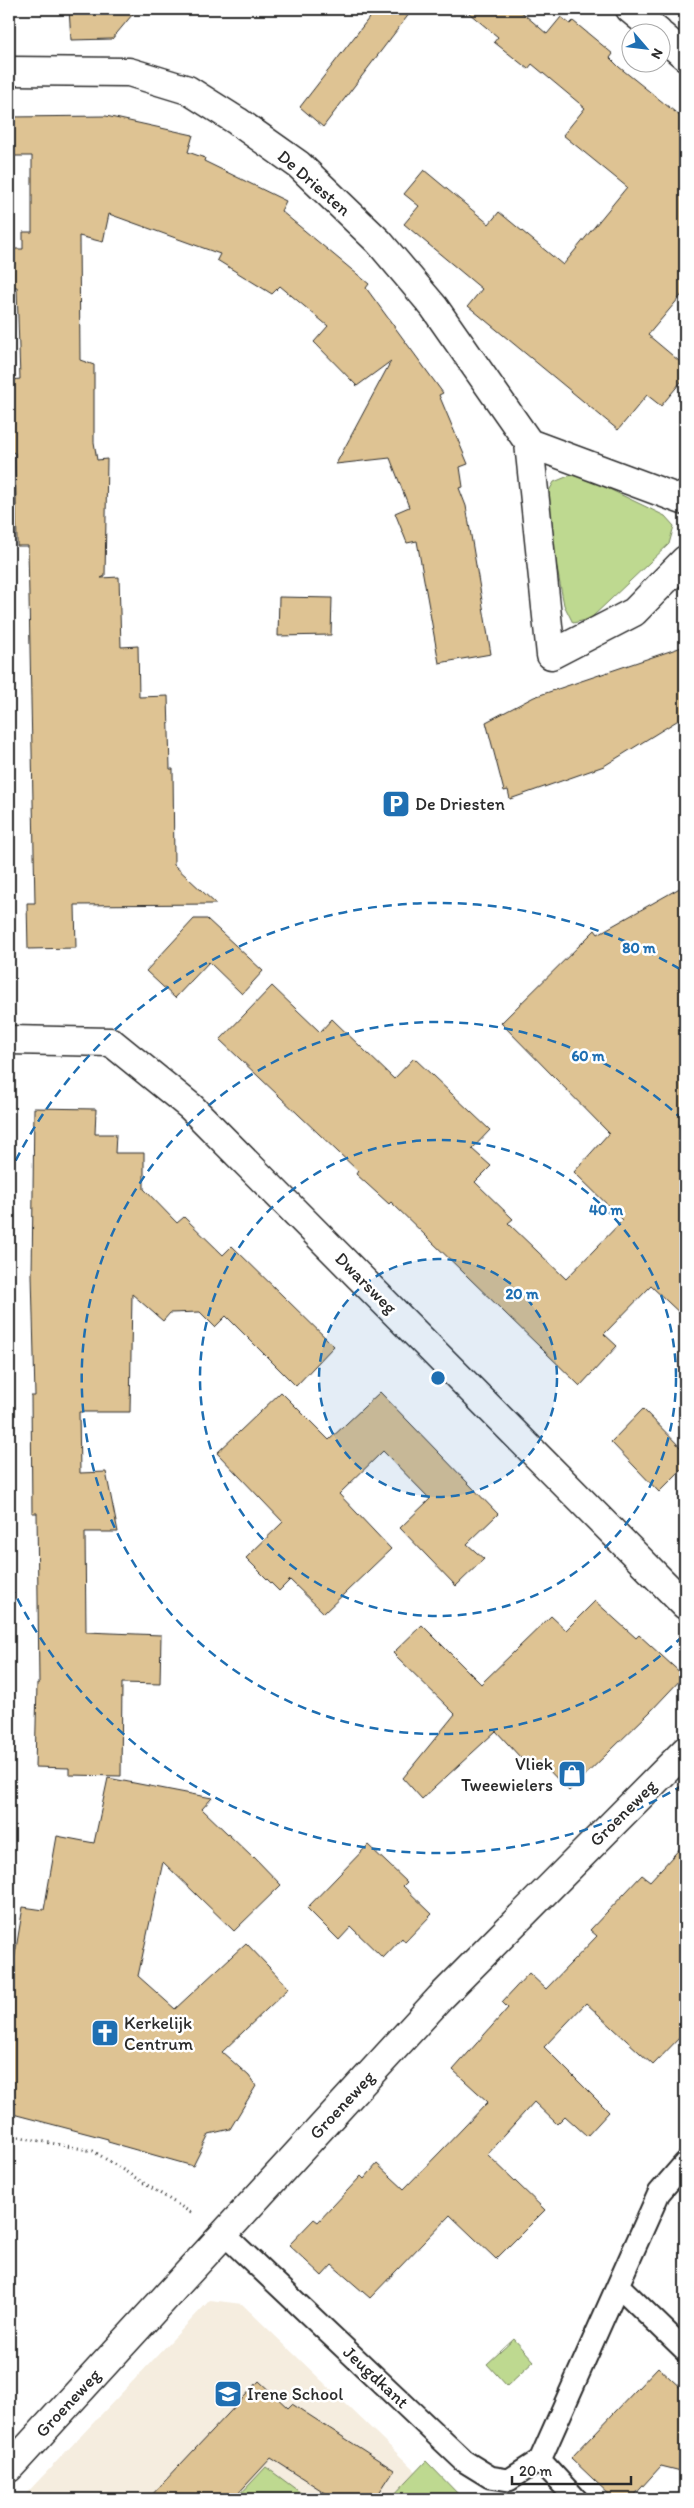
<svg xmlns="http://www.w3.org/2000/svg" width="694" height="2508" font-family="Itim,sans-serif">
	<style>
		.built { fill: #f5eddf }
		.green { fill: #bed990; stroke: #74825e }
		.building { fill: #dec393; stroke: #2b2b2b }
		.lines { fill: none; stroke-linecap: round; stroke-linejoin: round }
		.service-casing { stroke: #2b2b2b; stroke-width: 25 }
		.minor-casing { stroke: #2b2b2b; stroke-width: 31 }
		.path { stroke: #2b2b2b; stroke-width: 3; stroke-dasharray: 1 4; stroke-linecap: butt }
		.service { stroke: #fff; stroke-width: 21 }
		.minor { stroke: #fff; stroke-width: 28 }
		.ring { fill: none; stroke: #1f6fb2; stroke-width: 2.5; stroke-dasharray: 9 6 }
		.labels { text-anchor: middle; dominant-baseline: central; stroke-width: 5; stroke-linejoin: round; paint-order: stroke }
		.street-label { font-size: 18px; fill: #2b2b2b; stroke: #fff }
		.poi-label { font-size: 18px; fill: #2b2b2b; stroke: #fff; text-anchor: start }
		.centre { fill: #1f6fb2; stroke: #fff; stroke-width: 2.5 }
		.ring-label { font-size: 15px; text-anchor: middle; font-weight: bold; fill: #1f6fb2; stroke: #fff; stroke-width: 5; stroke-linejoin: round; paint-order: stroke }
	</style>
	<rect width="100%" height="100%" fill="#fff"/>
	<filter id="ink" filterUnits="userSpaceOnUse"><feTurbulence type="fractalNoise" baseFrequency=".02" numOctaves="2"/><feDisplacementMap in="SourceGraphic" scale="10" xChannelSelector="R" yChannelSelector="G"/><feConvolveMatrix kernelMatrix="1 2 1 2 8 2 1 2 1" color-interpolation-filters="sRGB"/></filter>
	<g filter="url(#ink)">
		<!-- built -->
		<path class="built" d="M 210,2300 L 242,2304 L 429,2484 L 459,2499 L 21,2499 Z"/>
		<!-- green -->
		<path class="green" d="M 576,473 L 665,516 L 674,526 L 669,544 L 590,619 L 573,623 L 564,605 L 544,500 L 554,482 Z
			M 514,2339 L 534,2361 L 507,2386 L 487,2364 Z
			M 426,2461 L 463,2499 L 390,2499 Z
			M 266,2467 L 309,2499 L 236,2499 Z"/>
		<!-- building -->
		<path class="building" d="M 69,9 L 137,9 L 112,39 L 71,40 Z
			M 376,9 L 413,9 L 323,127 L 300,107 Z
			M 464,9 L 518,9 L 547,34 L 561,17 L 570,24 L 573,21 L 613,54 L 610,58 L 619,67 L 685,120 L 685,291 L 648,335 L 685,366 L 685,377 L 661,406 L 647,395 L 618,430 L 468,306 L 482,289 L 404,224 L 419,206 L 404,194 L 424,170 L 489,224 L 499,212 L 563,265 L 627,187 L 563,135 L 585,108 L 532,64 L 528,69 L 494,42 L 498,37 Z
			M 106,116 L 193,135 L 188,152 L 205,158 L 204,161 L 286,201 L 281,211 L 369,284 L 366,288 L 443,393 L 439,395 L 468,464 L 460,467 L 463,487 L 459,488 L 466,506 L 491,654 L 439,663 L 417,541 L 407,543 L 395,513 L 409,507 L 390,458 L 336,464 L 391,361 L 357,386 L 314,342 L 328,326 L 280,286 L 272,294 L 217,260 L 220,254 L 109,214 L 103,242 L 79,236 L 80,360 L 94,365 L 94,442 L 97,460 L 107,459 L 105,576 L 101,578 L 119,577 L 121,647 L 138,646 L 139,697 L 168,696 L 170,769 L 173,769 L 174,865 L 216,904 L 75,905 L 76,948 L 28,949 L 27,903 L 35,903 L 28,546 L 17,546 L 15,453 L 10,452 L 9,384 L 12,384 L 12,380 L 20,379 L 17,287 L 9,287 L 9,249 L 23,249 L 23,232 L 32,232 L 32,156 L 9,156 L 9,117 Z
			M 279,597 L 332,598 L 331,635 L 278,636 Z
			M 685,646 L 685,716 L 604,766 L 510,799 L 508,790 L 504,791 L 486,722 L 534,697 Z
			M 685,885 L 685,1318 L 651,1286 L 604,1334 L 617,1346 L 580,1386 L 391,1202 L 389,1204 L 356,1174 L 358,1171 L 220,1040 L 272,986 L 320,1032 L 332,1019 L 394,1079 L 414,1058 L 490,1130 L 472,1149 L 491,1166 L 475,1182 L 513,1219 L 508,1223 L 566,1279 L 623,1220 L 574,1172 L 609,1133 L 501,1023 L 595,930 L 598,934 Z
			M 194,919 L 207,919 L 263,971 L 242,994 L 209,962 L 175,998 L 146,971 Z
			M 34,1108 L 96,1109 L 95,1134 L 116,1134 L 115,1153 L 144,1153 L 144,1189 L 177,1223 L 184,1217 L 223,1255 L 232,1246 L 334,1346 L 296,1386 L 226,1316 L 215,1327 L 200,1312 L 170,1313 L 163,1321 L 132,1294 L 130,1412 L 79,1412 L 80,1473 L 106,1472 L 118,1532 L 85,1532 L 86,1632 L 161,1635 L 160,1684 L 122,1683 L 121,1776 L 69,1775 L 69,1768 L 35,1767 L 37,1683 L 39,1683 L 37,1513 L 32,1513 L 31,1396 L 35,1396 L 32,1275 Z
			M 281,1392 L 329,1440 L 380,1392 L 498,1514 L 467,1544 L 484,1559 L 456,1586 L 400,1528 L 430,1499 L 383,1451 L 339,1494 L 391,1549 L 324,1613 L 290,1580 L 279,1591 L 246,1558 L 283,1522 L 217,1453 Z
			M 643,1409 L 685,1452 L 685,1466 L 659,1492 L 611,1442 Z
			M 595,1601 L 636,1638 L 639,1635 L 684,1676 L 650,1712 L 569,1791 L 540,1761 L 532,1770 L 496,1731 L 422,1799 L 403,1778 L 455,1714 L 393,1653 L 422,1625 L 481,1684 L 551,1616 L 566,1630 Z
			M 108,1778 L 212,1798 L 202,1809 L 253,1858 L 254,1857 L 281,1885 L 234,1931 L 163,1862 L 138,1976 L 175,2009 L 246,1943 L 289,1988 L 222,2052 L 249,2076 L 256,2086 L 230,2129 L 209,2134 L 193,2166 L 108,2142 L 108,2139 L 9,2113 L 9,1990 L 23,1907 L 44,1910 L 57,1836 L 94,1843 Z
			M 685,1843 L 685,2032 L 653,2065 L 586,2003 L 544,2047 L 609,2112 L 587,2136 L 565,2116 L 557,2124 L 534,2102 L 487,2154 L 545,2210 L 496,2259 L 450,2215 L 370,2298 L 332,2265 L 322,2276 L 289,2245 L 314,2219 L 318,2222 L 361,2176 L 364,2179 L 377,2164 L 404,2189 L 441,2151 L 488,2102 L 453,2070 L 508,2008 L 502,2002 L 529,1973 L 546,1989 L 597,1936 L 590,1930 L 642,1875 L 650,1881 Z
			M 368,1845 L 407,1882 L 403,1886 L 432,1914 L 405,1942 L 402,1938 L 383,1958 L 351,1927 L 339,1940 L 307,1908 Z
			M 658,2367 L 685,2392 L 685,2472 L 661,2466 L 631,2499 L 614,2499 L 571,2458 Z
			M 259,2381 L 288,2408 L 292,2404 L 394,2470 L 375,2499 L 335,2499 L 271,2458 L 233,2499 L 148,2499 Z"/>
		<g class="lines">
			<defs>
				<path id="service" d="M 224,2234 L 464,2461 L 490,2477 L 509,2480 L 540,2460 L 659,2193 L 685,2163
					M 618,2285 L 685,2350
					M 540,2460 L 576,2499"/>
				<path id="minor" d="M 630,9 L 658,32
					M 662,36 L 685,56
					M 9,71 L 129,72 L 188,90 L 237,121 L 299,165 L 379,242 L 434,307 L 529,443 L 551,655 L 634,612 L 685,560
					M 529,443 L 685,501
					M 9,1040 L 111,1042 L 191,1107 L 685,1605
					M 9,2468 L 440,1998 L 685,1751"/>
			</defs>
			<!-- service casing -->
			<use href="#service" class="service-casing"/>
			<!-- minor casing -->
			<use href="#minor" class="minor-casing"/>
			<!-- path -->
			<path class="path" d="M 9,2135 L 93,2151 L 193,2214"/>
			<!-- service -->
			<use href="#service" class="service"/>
			<!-- minor -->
			<use href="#minor" class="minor"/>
		</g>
	</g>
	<!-- distance rings -->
	<circle cx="438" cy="1378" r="119" fill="#1f6fb2" fill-opacity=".12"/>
	<g class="ring">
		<circle cx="438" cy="1378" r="119"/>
		<circle cx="438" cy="1378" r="238"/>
		<path d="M683 1636A356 356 0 1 1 683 1120"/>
		<path d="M683 1785A475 475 0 0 1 9 1582M9 1174A475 475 0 0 1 683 971"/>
	</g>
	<!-- icons -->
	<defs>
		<symbol id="parking-square" viewBox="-11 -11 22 22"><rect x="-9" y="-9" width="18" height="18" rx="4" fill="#1f6fb2" stroke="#fff"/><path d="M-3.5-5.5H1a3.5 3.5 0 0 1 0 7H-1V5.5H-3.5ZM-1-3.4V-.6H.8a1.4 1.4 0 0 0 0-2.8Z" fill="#fff"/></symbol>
		<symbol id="shop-square" viewBox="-11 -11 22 22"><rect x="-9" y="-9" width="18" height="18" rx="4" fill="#1f6fb2" stroke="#fff"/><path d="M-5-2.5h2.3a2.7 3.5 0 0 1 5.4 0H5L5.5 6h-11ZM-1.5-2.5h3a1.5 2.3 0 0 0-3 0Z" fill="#fff"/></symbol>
		<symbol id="church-square" viewBox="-11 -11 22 22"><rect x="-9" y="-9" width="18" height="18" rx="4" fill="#1f6fb2" stroke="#fff"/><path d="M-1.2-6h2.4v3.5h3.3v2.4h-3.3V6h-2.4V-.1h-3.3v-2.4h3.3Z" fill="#fff"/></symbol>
		<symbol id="school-square" viewBox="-11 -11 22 22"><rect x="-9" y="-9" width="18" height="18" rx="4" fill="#1f6fb2" stroke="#fff"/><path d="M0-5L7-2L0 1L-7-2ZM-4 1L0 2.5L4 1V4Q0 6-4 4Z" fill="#fff"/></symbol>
	</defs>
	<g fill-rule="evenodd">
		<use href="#parking-square" x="380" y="788" width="32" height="32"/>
		<use href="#shop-square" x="556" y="1758" width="32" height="32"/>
		<use href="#church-square" x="89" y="2017" width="32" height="32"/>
		<use href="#school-square" x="212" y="2378" width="32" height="32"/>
	</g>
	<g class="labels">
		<!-- street labels -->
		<g class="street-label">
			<text transform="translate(314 183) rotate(41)">De Driesten</text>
			<text transform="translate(366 1283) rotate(45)">Dwarsweg</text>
			<text transform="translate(623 1813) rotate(-45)">Groeneweg</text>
			<text transform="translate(342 2105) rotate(-47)">Groeneweg</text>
			<text transform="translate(376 2377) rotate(43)">Jeugdkant</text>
			<text transform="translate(68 2403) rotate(-47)">Groeneweg</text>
		</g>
		<!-- poi labels -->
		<g class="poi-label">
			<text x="415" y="804">De Driesten</text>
			<text x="553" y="1764" text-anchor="end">Vliek<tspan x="553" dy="21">Tweewielers</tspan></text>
			<text x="124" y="2023">Kerkelijk<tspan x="124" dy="21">Centrum</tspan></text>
			<text x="247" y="2394">Irene School</text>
		</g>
	</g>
	<circle cx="438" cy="1378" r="8" class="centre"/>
	<g class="ring-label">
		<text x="639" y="953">80 m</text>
		<text x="588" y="1061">60 m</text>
		<text x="606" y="1215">40 m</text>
		<text x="522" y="1299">20 m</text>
	</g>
	<!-- margin -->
	<rect width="694" height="2508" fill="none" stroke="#fff" stroke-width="30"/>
	<rect x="15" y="15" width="664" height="2478" fill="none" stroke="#2b2b2b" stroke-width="2" filter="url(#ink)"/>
	<!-- north arrow -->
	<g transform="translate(646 48) rotate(118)"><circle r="24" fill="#ffffff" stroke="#aaaaaa"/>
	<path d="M0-4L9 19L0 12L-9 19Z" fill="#1f6fb2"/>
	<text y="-8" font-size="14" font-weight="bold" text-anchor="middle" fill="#2b2b2b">N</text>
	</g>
	<!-- scale -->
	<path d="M512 2476v8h119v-8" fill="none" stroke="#2b2b2b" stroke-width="2.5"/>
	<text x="519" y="2476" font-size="15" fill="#2b2b2b" stroke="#ffffff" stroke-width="4" paint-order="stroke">20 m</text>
</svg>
